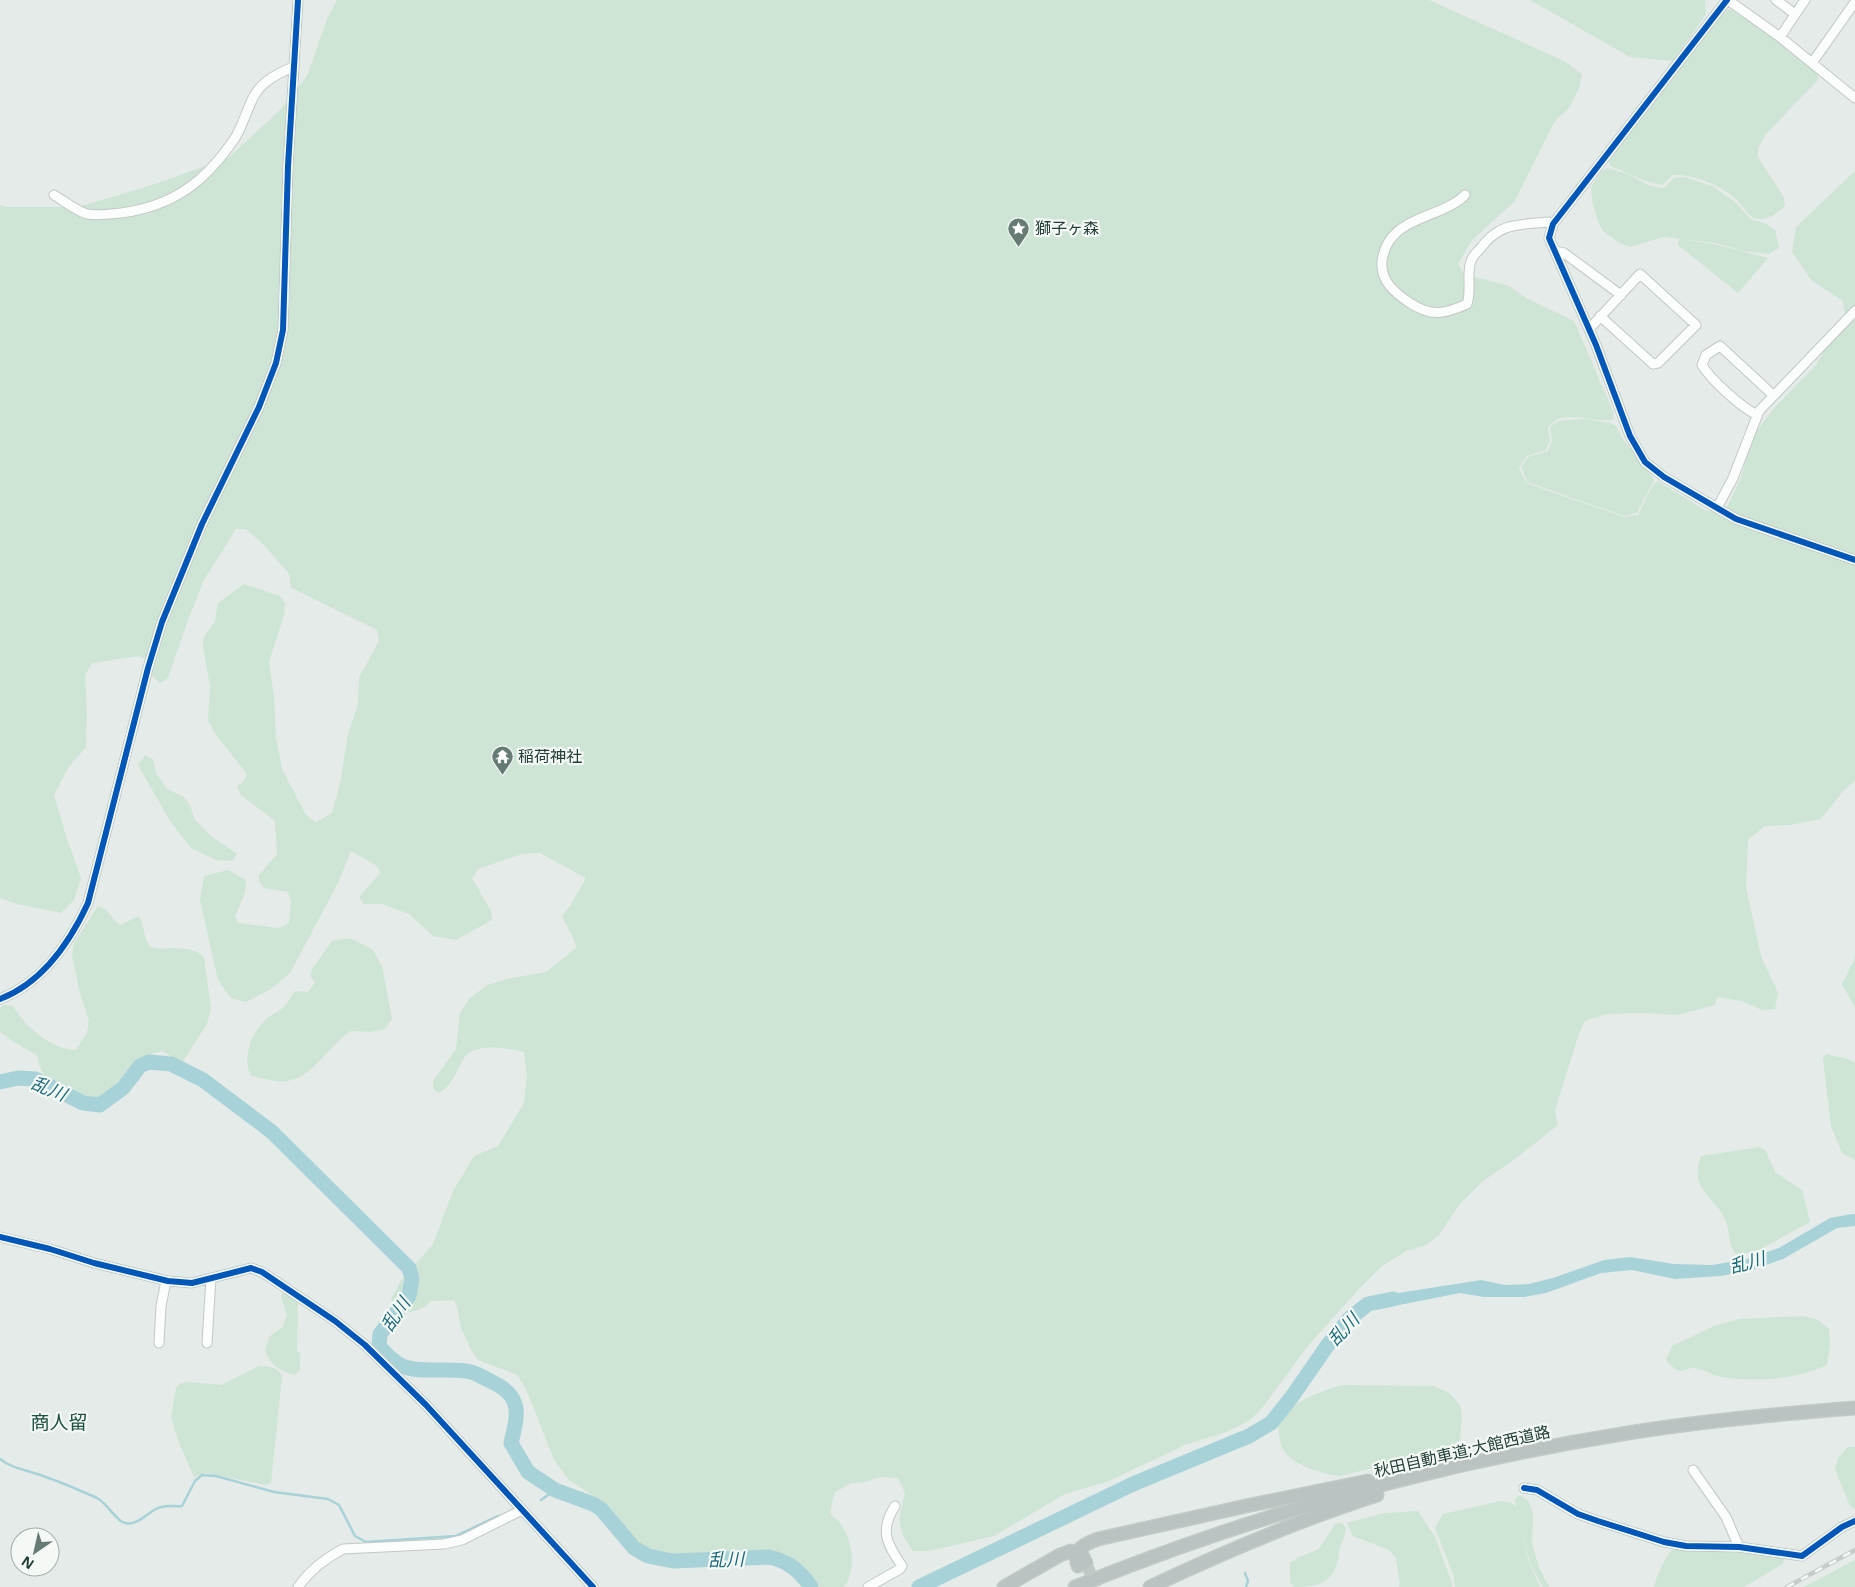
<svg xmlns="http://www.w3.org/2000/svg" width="1855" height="1587" font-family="'Noto Sans','Noto Sans JP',sans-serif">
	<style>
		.green { fill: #cee4d5 }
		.water { fill: #a7d2d8 }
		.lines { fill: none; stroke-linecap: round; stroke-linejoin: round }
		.stream { stroke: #a7d2d8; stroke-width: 2.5 }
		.river { stroke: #a7d2d8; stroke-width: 15 }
		.highway-tunnel { stroke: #bec8c5; stroke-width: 12; stroke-dasharray: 12 6; stroke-linecap: butt }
		.minor-casing { stroke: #c2c8c5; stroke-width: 11 }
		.highway-casing { stroke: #c1cac7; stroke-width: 15 }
		.minor { stroke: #fbfcfc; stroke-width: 9 }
		.highway { stroke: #bac3c1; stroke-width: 12 }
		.rail-casing { stroke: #c7ccca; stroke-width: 4.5 }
		.rail { stroke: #f4f9f6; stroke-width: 2.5; stroke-dasharray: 8; stroke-linecap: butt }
		.cycleway-casing { stroke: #f4f9f6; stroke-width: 9 }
		.cycleway { stroke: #0057b8; stroke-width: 6 }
		.labels { text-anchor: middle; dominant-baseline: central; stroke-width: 4.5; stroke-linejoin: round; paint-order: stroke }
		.poi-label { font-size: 16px; fill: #233e37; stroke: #f4f9f6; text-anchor: start }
		.street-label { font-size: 16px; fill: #233e37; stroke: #f4f9f6 }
		.water-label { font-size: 18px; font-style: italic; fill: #1d6b7a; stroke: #f4f9f6 }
		.quarter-label { font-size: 19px; fill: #1f5044; stroke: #f4f9f6 }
	</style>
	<rect width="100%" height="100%" fill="#e5ebe8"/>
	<!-- green -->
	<path class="green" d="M 337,0 L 1429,0 L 1564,61 L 1582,74 L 1579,88 L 1569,108 L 1555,121 L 1515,201 L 1472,240 L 1458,264 L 1464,274 L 1509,286 L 1528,299 L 1574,321 L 1613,411 L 1614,419 C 1603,424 1572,413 1558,419 C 1555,420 1551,425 1548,427 L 1550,440 L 1546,450 L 1527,456 L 1519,468 L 1526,483 L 1624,517 L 1638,515 L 1652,486 L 1658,481 L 1706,511 L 1725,511 L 1741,478 L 1753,436 L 1774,408 L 1816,365 L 1845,315 L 1843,301 L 1811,280 L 1792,252 L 1796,227 L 1855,171 L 1855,781 L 1844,790 L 1821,819 L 1790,825 L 1765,826 L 1748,840 L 1746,887 L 1761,956 L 1778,993 L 1775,1009 L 1762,1010 L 1742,1001 L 1717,997 L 1715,1005 L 1678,1015 L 1642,1013 L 1607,1014 L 1585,1021 L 1578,1036 L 1555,1111 L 1558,1125 L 1515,1159 L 1483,1181 L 1459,1205 L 1439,1235 L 1426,1245 L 1406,1251 L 1381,1267 L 1358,1290 L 1307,1347 L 1263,1407 L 1249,1421 L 1226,1432 L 1185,1445 L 1109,1481 L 1065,1494 L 994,1536 L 929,1551 L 913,1551 C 896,1528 898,1519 905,1493 L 898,1478 L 880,1477 L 865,1482 L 851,1483 L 834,1493 L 830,1514 C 835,1518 841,1523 844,1529 C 853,1546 856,1570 844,1587 L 820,1587 L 794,1559 L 769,1552 L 671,1556 L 646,1549 L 627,1534 L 606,1504 L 569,1480 L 554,1460 L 526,1389 L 517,1375 L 478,1360 L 472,1352 L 461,1328 L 457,1306 L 454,1300 L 431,1301 C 424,1309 415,1312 404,1312 L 391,1300 L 400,1282 L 433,1244 L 453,1191 L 474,1156 L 498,1146 L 524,1103 L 527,1076 L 524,1052 C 509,1048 474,1042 464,1058 C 455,1073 455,1082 439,1093 L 433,1089 L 433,1081 L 456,1049 L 460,1013 L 469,999 L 487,985 L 507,979 L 546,972 L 576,948 L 575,942 L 562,916 L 570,906 L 586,878 L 540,853 L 522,854 L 478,869 L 472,878 L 491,911 L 492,920 L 456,940 L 433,936 L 409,914 L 382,904 L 364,904 L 359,897 L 380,873 L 377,866 L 351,851 L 338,883 L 290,973 L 271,989 L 246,1002 L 231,998 L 218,980 L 200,900 L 204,876 L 228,870 L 246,880 L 245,893 L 235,916 L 238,923 L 279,928 L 289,923 L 291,901 L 288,892 L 264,888 L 259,881 L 259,875 L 277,854 L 275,821 L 241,795 L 237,786 L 243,782 L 247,774 L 216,735 L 208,720 L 210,687 L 203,647 L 204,637 L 215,621 L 218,603 L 244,584 L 280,596 L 285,603 L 284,615 L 269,662 L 274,697 L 276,738 L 282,769 L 306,815 L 316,822 L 332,813 L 340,784 L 348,734 L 358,704 L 359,678 L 379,641 L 377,630 L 290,587 L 290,575 L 265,546 L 246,529 L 236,529 L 204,580 L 188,620 L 168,678 L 160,683 L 152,676 L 153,663 L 139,656 L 92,663 L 85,675 L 87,716 L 86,747 L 68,768 L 54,795 L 66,836 L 81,878 L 74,900 L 61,913 L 17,904 L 0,898 L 0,205 L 6,207 L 78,207 L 149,186 L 228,158 L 280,110 L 307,76 L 327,19 Z
		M 1530,0 L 1705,0 L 1706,14 L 1673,61 L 1630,57 Z
		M 1725,9 L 1731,10 L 1766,32 L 1818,74 L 1818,80 L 1766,134 L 1758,148 L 1758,157 L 1783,196 L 1785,205 C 1779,214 1763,223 1752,217 C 1746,213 1741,204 1736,199 C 1720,185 1694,174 1672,175 L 1663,185 C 1644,183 1628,172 1610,166 L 1609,160 Z
		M 1607,168 L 1628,174 L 1650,186 L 1664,188 L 1674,178 L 1685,177 L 1712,186 L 1735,202 L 1751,219 L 1766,224 L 1775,230 L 1779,248 L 1768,254 L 1743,251 L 1716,243 L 1663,237 L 1630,247 L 1618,242 L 1603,231 L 1597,219 L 1592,200 L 1591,187 L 1601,171 Z
		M 1680,239 L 1714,244 L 1768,258 L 1738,293 L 1678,245 L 1678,241 Z
		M 1585,419 L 1610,423 L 1616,426 L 1623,439 L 1652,476 L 1654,480 L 1637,513 L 1624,516 L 1527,482 L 1521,467 L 1528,457 L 1548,451 L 1552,441 L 1550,427 L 1558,421 Z
		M 145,755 L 153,759 L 156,773 L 167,789 L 184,797 L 190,805 L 195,820 L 211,836 L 237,854 L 232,861 L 216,860 L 191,848 L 170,821 L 138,765 Z
		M 98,906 C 111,911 110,918 121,925 L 138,916 C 146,924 142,936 149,945 C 156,954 187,941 204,957 L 211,1008 L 207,1024 L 182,1063 L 162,1051 C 156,1053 149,1054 144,1057 C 111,1079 102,1123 57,1086 C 45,1076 39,1072 38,1056 L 14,1042 L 0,1032 L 0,1008 L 4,1005 L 13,1006 C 25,1026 51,1050 76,1050 L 87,1033 L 89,1020 L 80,994 L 72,955 L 74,943 Z
		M 350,938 L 372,949 L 382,966 L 392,1019 L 385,1029 L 371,1032 L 351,1031 C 328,1045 315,1077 287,1081 C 276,1083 262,1078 251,1076 C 241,1057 253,1028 270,1016 C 274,1013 280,1011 284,1007 C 288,1003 291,996 295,991 L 308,992 L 315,982 L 310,976 L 312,969 L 332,941 Z
		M 1855,954 L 1855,1008 L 1842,984 L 1854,960 Z
		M 1826,1054 L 1848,1059 L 1855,1063 L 1855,1160 L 1842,1153 L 1831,1126 L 1823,1059 Z
		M 1760,1147 L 1765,1150 L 1776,1173 L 1802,1190 L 1810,1222 L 1759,1250 L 1737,1256 C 1728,1246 1730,1230 1725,1219 C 1718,1204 1702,1194 1698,1179 C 1696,1171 1699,1163 1701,1156 Z
		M 285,1292 L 298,1302 L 297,1352 L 300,1353 L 300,1370 L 295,1375 C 281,1372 269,1364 265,1350 L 269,1338 L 272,1334 L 282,1328 L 287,1315 L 281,1297 L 282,1293 Z
		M 1804,1316 L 1818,1320 L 1829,1329 L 1830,1345 L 1827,1365 C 1795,1380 1752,1383 1717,1376 C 1711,1374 1705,1370 1699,1369 C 1683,1364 1684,1381 1666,1360 L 1672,1346 L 1714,1326 L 1739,1319 Z
		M 259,1366 C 270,1367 277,1366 282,1376 L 271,1483 L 266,1485 L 206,1473 L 194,1477 L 179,1443 L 171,1417 L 176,1388 L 179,1384 L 187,1382 L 221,1385 Z
		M 1342,1385 L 1434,1386 L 1449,1393 L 1460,1405 L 1462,1417 L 1460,1440 L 1451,1447 L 1434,1453 L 1340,1476 C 1323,1474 1291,1465 1283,1449 C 1279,1441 1279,1433 1278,1425 C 1296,1398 1312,1395 1342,1385 Z
		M 1848,1447 L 1855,1447 L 1855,1509 L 1850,1506 L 1835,1469 L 1838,1458 Z
		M 1521,1496 L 1529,1501 L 1533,1515 L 1532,1544 L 1539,1567 L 1549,1587 L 1543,1587 L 1531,1566 L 1519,1520 L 1530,1565 L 1540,1587 L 1455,1587 L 1453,1574 L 1435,1528 L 1443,1514 L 1501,1501 L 1509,1502 L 1516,1506 L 1515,1500 L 1516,1497 Z
		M 1418,1511 L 1435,1537 L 1452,1583 L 1452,1587 L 1399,1587 L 1400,1585 L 1396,1558 L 1389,1550 L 1353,1536 L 1347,1523 L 1385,1513 Z
		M 1341,1523 L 1345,1526 C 1347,1535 1342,1540 1340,1548 C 1338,1553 1339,1559 1337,1564 C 1331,1585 1313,1587 1294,1587 L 1290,1582 L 1290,1563 L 1297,1558 L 1319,1549 L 1335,1524 Z
		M 1673,1548 L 1780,1554 L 1784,1560 L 1783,1564 L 1744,1587 L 1654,1587 C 1657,1574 1665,1558 1673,1548 Z
		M 1855,1560 L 1855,1587 L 1804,1587 Z"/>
	<!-- water -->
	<path class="water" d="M 1852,1214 L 1855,1214 L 1855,1226 L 1837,1228 L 1783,1259 L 1749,1271 L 1720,1276 L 1675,1279 L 1632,1270 L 1601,1273 L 1546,1293 L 1524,1297 L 1484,1297 L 1460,1293 L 1374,1310 L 1373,1297 L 1481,1280 L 1505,1285 L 1529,1284 L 1553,1278 L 1604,1260 L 1630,1257 L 1674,1264 L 1712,1265 L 1747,1259 L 1779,1248 L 1830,1218 Z"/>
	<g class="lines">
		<!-- stream -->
		<path class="stream" d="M 0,1459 C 12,1469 28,1470 43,1476 C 61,1482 79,1490 97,1498 C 108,1504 117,1522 125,1523 C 137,1526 146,1514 156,1509 C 165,1504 173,1507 182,1506 L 195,1481 L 202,1475 L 216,1476 L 274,1492 L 328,1499 L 339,1505 L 355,1536 L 366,1542 L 456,1536 L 498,1516
			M 541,1500 L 555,1490
			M 1245,1573 L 1248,1581 L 1246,1587"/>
		<!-- river -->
		<path class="river" d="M 0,1082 L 18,1078 L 35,1079 L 83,1103 L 100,1105 L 123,1088 L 140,1066 L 149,1062 L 171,1064 L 203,1080 L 272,1132 L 409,1268 L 412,1279 L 409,1296 L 380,1334 L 379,1346 C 386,1354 392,1361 402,1366 C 421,1374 452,1367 471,1372 C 478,1374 486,1379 492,1382 C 523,1396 518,1415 511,1443 L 528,1472 L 555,1490 L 593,1504 L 601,1509 L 634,1548 L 648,1556 L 673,1561 L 769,1557 C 788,1561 800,1571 811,1587
			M 919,1587 L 1133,1484 L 1249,1436 L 1271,1423 L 1291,1398 L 1327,1346 L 1349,1319 L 1368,1304 L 1393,1299"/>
		<!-- highway-tunnel -->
		<path class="highway-tunnel" d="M 1086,1563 L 1096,1587"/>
		<defs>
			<path id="minor" d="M 1727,0 L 1553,224 L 1549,238 L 1596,345 L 1630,436 L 1645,462 L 1664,477 L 1736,519 L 1855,560
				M 1728,0 L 1780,37 L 1855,98
				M 1776,0 L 1795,14
				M 1780,37 L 1805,0
				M 1812,63 L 1855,2
				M 54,195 C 64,201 76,211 87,214 C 98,216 110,214 121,213 C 174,206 206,181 235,138 C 243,125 247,109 254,96 C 262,81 279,73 293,67
				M 1465,195 C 1440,220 1388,215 1382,261 C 1380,281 1395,293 1410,303 C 1431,317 1445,314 1467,304 C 1472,290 1466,275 1471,261 C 1472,257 1477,252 1480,249 C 1499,222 1519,225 1549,222 L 1553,224
				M 1555,251 L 1564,253 L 1621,295
				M 1589,329 L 1640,274 L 1696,325 L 1658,363 L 1653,364 L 1600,316
				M 1757,415 C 1741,407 1711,380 1702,365 L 1706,355 L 1720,346 L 1773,395
				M 1717,508 L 1733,478 L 1759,411 L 1855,311
				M 0,999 C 42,983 70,942 88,903 L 148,668 L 162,622 L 202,524 L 259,407 L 276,363 L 283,330 L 288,166 L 298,0
				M 0,1237 L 50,1249 L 94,1263 L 168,1281 L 192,1283 L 251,1268 L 262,1272 L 335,1321 L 365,1345 L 426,1405 L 593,1587
				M 159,1343 L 161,1306 L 166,1281
				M 207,1343 L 211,1278
				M 1693,1470 L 1726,1517 L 1739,1547
				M 1524,1488 L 1537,1490 L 1578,1514 L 1598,1521 L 1664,1542 L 1686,1546 L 1739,1547 L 1802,1556 L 1842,1527 L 1855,1521
				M 298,1587 C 309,1571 326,1558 343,1549 L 444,1544 L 462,1540 L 522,1510
				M 868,1587 L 900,1569 L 902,1566 C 887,1544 879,1531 895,1506"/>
			<path id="highway" d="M 1078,1566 C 1072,1549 1085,1544 1098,1539 L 1246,1506 L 1368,1481
				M 1004,1587 L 1060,1555 L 1071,1551 L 1081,1553 L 1086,1563
				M 1075,1587 C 1250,1516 1435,1464 1622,1434 C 1699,1421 1777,1414 1855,1408
				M 1150,1587 C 1224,1552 1299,1520 1377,1495"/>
		</defs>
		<!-- minor casing -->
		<use href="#minor" class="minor-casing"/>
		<!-- highway casing -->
		<use href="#highway" class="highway-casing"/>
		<!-- minor -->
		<use href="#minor" class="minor"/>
		<!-- highway -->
		<use href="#highway" class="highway"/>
		<defs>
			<path id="rail" d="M 1787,1587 L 1855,1550"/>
		</defs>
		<!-- rail casing -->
		<use href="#rail" class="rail-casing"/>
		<!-- rail -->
		<use href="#rail" class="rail"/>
		<defs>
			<path id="cycleway" d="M 1727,0 L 1553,224 L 1549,238 L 1596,345 L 1630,436 L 1645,462 L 1664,477 L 1736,519 L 1855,560
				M 0,999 C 42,983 70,942 88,903 L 148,668 L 162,622 L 202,524 L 259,407 L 276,363 L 283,330 L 288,166 L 298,0
				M 0,1237 L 50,1249 L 94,1263 L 168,1281 L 192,1283 L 251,1268 L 262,1272 L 335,1321 L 365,1345 L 426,1405 L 593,1587
				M 1524,1488 L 1537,1490 L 1578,1514 L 1598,1521 L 1664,1542 L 1686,1546 L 1739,1547 L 1802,1556 L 1842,1527 L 1855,1521"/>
		</defs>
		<!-- cycleway casing -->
		<use href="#cycleway" class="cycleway-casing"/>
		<!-- cycleway -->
		<use href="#cycleway" class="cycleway"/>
	</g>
	<!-- icons -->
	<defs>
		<symbol id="sight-pin" viewBox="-11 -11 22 30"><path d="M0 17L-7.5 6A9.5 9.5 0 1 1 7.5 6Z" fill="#677b75" stroke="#f4f9f6"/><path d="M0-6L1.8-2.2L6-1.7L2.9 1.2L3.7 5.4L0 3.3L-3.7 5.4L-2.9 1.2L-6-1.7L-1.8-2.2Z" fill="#fff"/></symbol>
		<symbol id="temple-pin" viewBox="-11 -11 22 30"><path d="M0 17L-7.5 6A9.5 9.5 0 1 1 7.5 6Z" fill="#677b75" stroke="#f4f9f6"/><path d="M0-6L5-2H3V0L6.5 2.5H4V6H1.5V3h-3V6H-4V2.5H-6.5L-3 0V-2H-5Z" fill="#fff"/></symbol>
	</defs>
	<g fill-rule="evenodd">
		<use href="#sight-pin" x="1006" y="216" width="25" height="34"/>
		<use href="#temple-pin" x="490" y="744" width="25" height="34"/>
	</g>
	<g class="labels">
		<!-- poi labels -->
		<g class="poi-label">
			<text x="1035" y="228">獅子ヶ森</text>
			<text x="518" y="756">稲荷神社</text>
		</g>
		<!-- street labels -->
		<g class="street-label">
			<text transform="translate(1462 1451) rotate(-13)">秋田自動車道;大館西道路</text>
		</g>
		<!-- water labels -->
		<g class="water-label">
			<text transform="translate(49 1088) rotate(22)">乱川</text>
			<text transform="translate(1747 1262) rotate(-15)">乱川</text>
			<text transform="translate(395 1314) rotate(-56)">乱川</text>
			<text transform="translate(1343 1329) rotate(-47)">乱川</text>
			<text transform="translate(726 1559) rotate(-2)">乱川</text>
		</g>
		<!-- quarter labels -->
		<g class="quarter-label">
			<text x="59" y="1422">商人留</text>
		</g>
	</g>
	<!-- north arrow -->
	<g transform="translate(35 1552) rotate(214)"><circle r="24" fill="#f4f9f6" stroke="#a0aeaa"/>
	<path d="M0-4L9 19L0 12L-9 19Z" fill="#677b75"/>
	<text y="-8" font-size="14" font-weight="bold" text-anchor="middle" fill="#233e37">N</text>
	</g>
</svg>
